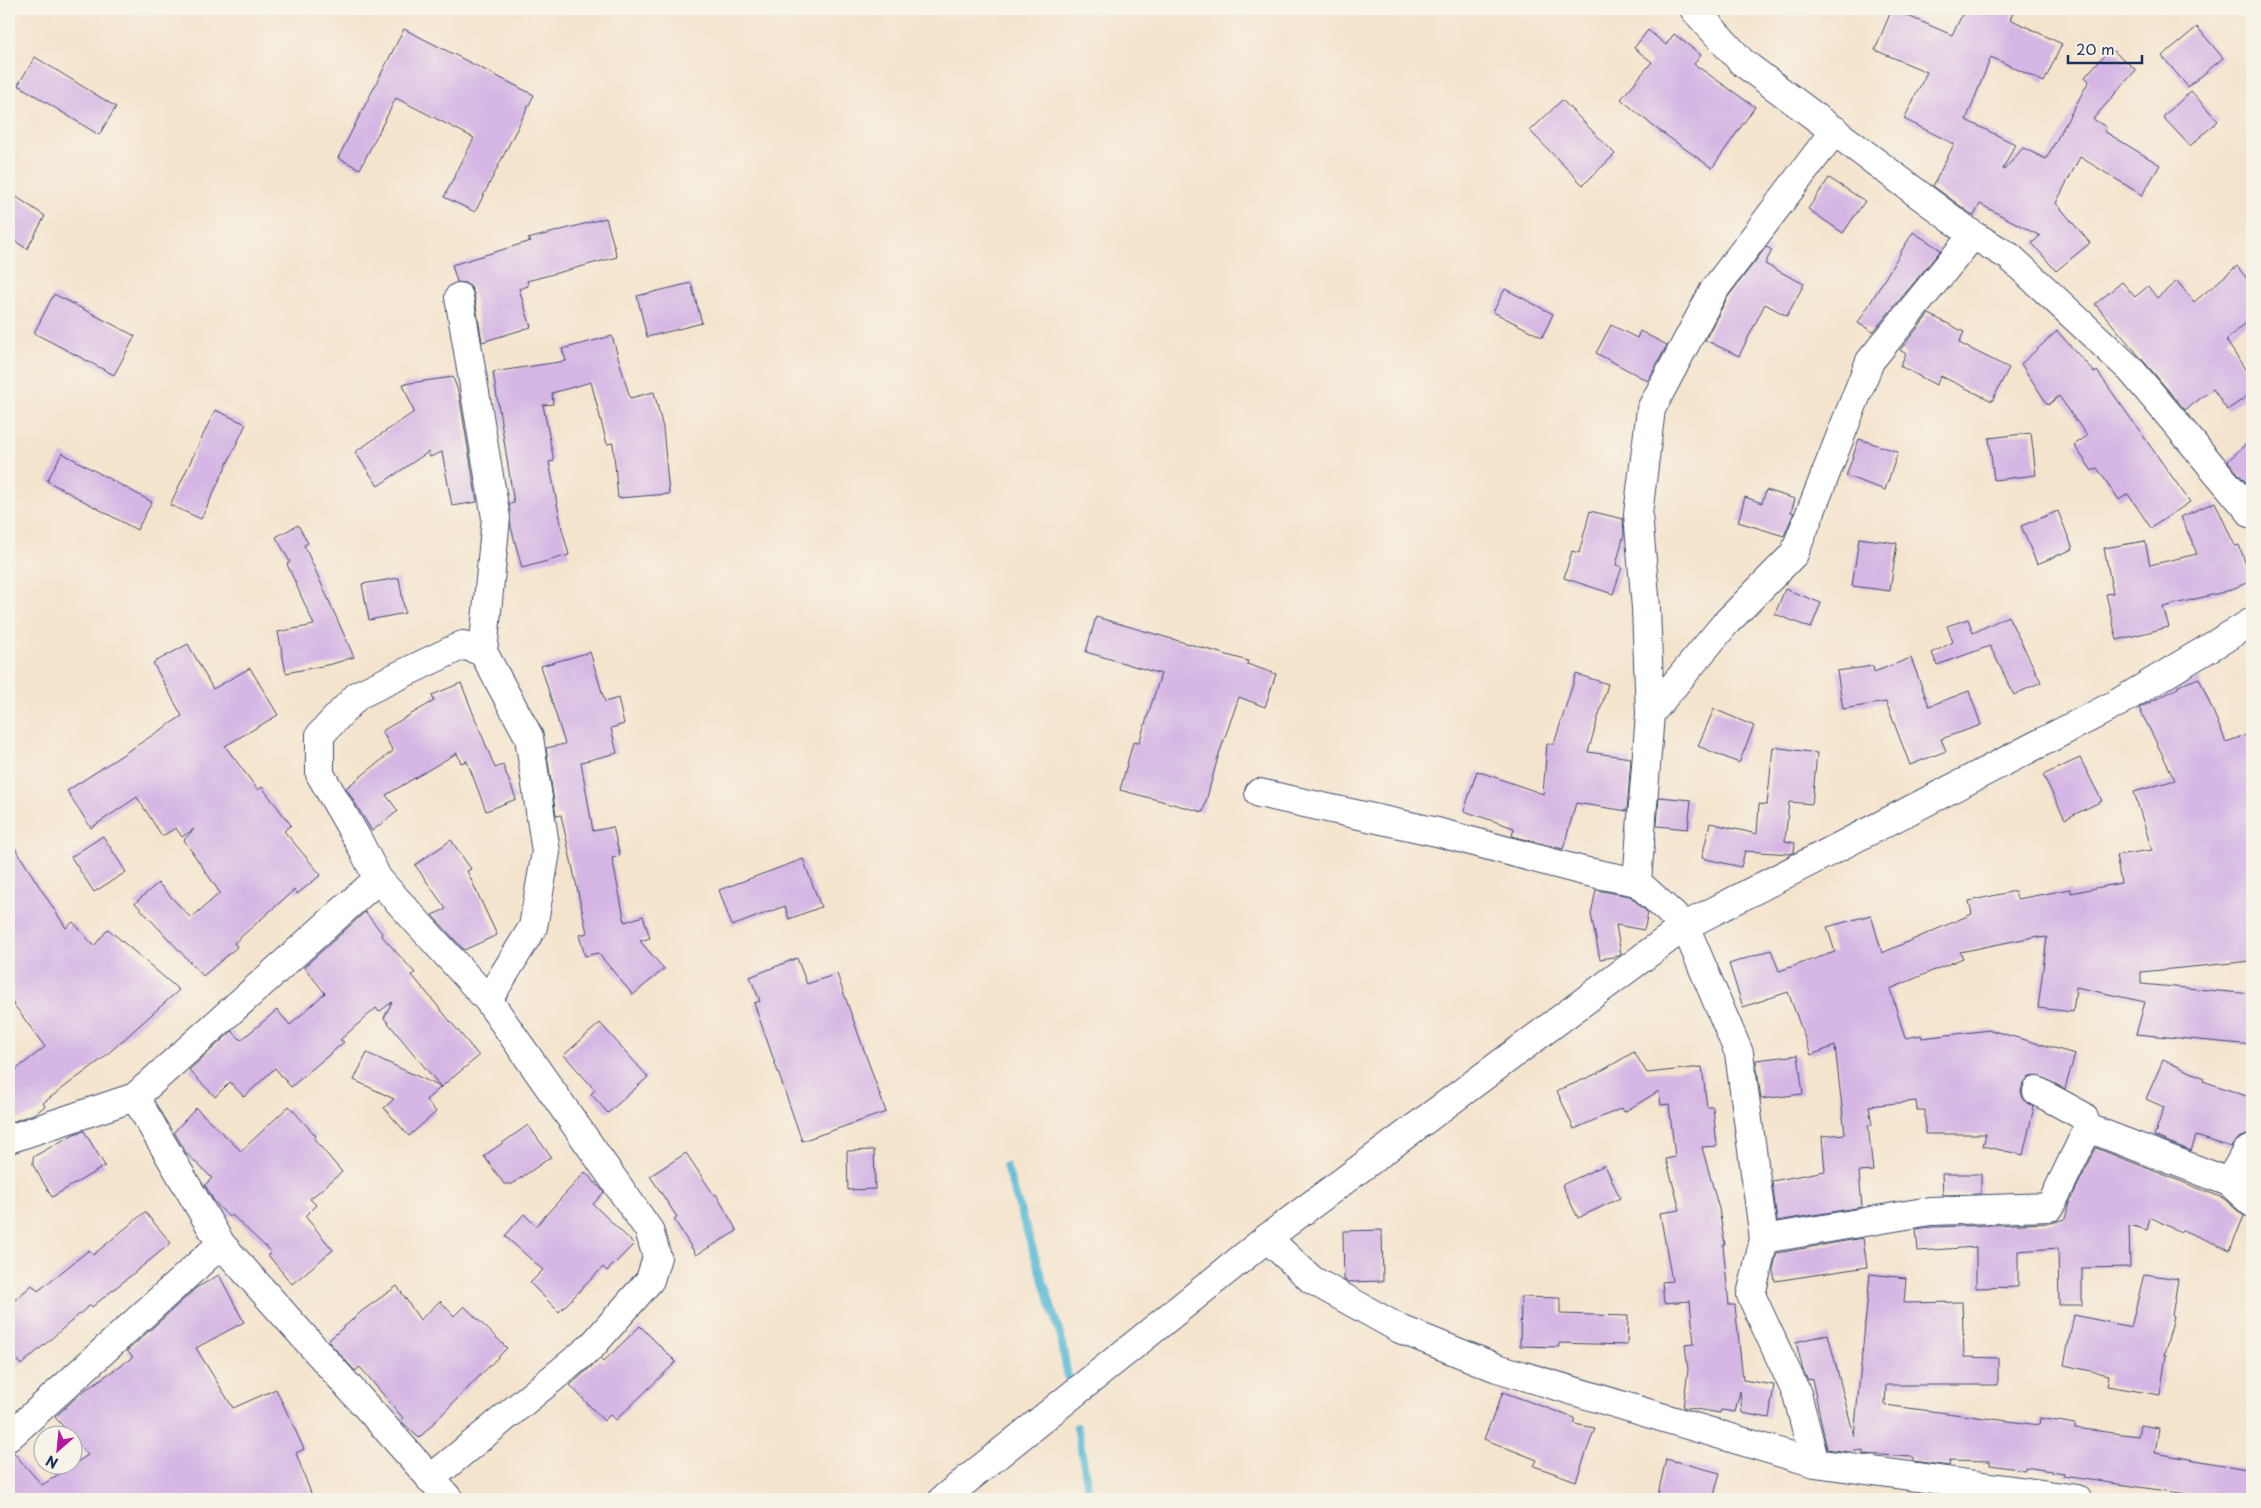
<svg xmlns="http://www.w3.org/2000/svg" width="2261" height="1508" font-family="'Playpen Sans',sans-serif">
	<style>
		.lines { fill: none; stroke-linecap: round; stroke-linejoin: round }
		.stream { stroke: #57b9d6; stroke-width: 8 }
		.building { fill: #d5b6e4 }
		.minor-casing { stroke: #3c4a6f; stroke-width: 30 }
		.minor { stroke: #fff; stroke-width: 28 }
	</style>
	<rect width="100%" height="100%" fill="#f7f3e8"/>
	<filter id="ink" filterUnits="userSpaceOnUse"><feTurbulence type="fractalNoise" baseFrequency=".02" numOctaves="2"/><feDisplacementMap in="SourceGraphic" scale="10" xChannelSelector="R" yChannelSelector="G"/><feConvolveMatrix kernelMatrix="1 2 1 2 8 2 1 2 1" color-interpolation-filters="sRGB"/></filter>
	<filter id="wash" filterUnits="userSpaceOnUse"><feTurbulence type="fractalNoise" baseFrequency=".0096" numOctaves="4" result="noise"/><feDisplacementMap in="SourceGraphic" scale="20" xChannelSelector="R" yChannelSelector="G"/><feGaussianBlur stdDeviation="1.12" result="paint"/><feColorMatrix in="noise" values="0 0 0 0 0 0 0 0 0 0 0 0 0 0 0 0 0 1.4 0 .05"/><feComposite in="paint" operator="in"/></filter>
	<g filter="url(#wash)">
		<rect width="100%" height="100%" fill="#f4e4cd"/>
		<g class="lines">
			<!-- stream -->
			<path class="stream" d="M 1006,1166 L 1061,1337 L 1068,1378
				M 1077,1426 L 1090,1499"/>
		</g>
		<g id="blocks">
			<!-- building -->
			<path class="building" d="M 1892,9 L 1952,35 L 1965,9 L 2015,9 L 2010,19 L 2062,44 L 2044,82 L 1991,57 L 1966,120 L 2015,144 L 2003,169 L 2004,170 L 2023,148 L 2046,159 L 2089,81 L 2085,77 L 2110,48 L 2136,70 L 2093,119 L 2106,127 L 2104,131 L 2160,165 L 2142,195 L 2080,157 L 2056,203 L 2090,243 L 2056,271 L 2032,243 L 2040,236 L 1980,204 L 1974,216 L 1933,186 L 1954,144 L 1904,119 L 1927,72 L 1875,50 Z
				M 2197,27 L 2223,58 L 2188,87 L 2162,56 Z
				M 404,29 L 534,95 L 475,212 L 444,197 L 474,138 L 396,98 L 360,169 L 338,158 Z
				M 1648,30 L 1666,45 L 1674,34 L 1701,55 L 1694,64 L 1755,107 L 1712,168 L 1653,126 L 1621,99 L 1652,62 L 1634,48 Z
				M 35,57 L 116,107 L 99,135 L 18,85 Z
				M 2191,91 L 2218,121 L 2190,146 L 2163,117 Z
				M 1562,100 L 1615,154 L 1583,185 L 1530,131 Z
				M 1829,178 L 1865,201 L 1843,233 L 1808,209 Z
				M 9,192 L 45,216 L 27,249 L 9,237 Z
				M 606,218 L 617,257 L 527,281 L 528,286 L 519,289 L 531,327 L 482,342 L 474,294 L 471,287 L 465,283 L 457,282 L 452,265 L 531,241 L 528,239 Z
				M 1913,232 L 1941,250 L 1873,332 L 1858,323 Z
				M 1766,247 L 1772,250 L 1765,264 L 1804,284 L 1787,316 L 1765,304 L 1739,356 L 1705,340 L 1727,298 Z
				M 2237,266 L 2252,285 L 2252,318 L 2226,340 L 2252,380 L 2252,393 L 2227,410 L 2213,389 L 2185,410 L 2095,304 L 2122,282 L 2135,297 L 2148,286 L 2157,298 L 2177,281 L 2194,302 Z
				M 691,283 L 702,323 L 647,337 L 637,296 Z
				M 1505,289 L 1553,314 L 1542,337 L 1493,312 Z
				M 54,294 L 135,336 L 114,375 L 34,333 Z
				M 1929,314 L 1964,332 L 1959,343 L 2009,368 L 1992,401 L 1941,376 L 1936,385 L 1900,366 L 1906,354 L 1900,350 Z
				M 1611,325 L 1637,338 L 1640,331 L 1667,345 L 1648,381 L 1596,353 Z
				M 2057,331 L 2095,373 L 2097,371 L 2190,502 L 2151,528 L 2128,494 L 2119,500 L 2097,468 L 2092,471 L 2074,445 L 2087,436 L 2059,396 L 2048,405 L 2021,364 Z
				M 612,336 L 630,398 L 654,392 L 663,428 L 669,494 L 618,498 L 613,443 L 607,444 L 591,382 L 552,393 L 553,404 L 543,405 L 554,461 L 549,462 L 562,529 L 569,555 L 522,568 L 511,527 L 509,504 L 514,503 L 493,372 L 566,361 L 562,349 Z
				M 453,377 L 459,394 L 477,502 L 452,506 L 442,452 L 430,457 L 428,452 L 378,486 L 355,452 L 414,412 L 403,384 Z
				M 215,410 L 246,424 L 201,519 L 170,505 Z
				M 2031,433 L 2036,475 L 1994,480 L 1989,438 Z
				M 2252,438 L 2252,490 L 2228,461 Z
				M 1859,439 L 1898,452 L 1885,490 L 1846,476 Z
				M 62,453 L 152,502 L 137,530 L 47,481 Z
				M 1766,490 L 1795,499 L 1791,512 L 1794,513 L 1784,536 L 1738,522 L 1745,497 L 1762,503 Z
				M 2215,502 L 2235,546 L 2239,545 L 2252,581 L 2224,592 L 2163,607 L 2169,627 L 2117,640 L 2106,594 L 2113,593 L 2104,548 L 2145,541 L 2150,565 L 2197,554 L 2181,517 Z
				M 1590,511 L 1623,519 L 1624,534 L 1616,565 L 1622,567 L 1613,594 L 1564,578 L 1572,551 L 1579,553 Z
				M 2058,511 L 2073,549 L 2037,564 L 2021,526 Z
				M 298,525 L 308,543 L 304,545 L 354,657 L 332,664 L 286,673 L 278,632 L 314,625 L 287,564 L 290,562 L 276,537 Z
				M 1859,538 L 1897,543 L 1890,591 L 1852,586 Z
				M 399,578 L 405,613 L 369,620 L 362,584 Z
				M 1785,589 L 1821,603 L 1811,628 L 1775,614 Z
				M 2008,616 L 2041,682 L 2014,695 L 1990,646 L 1937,665 L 1932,653 L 1953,642 L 1947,626 L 1968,619 L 1973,633 Z
				M 1096,617 L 1248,661 L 1247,664 L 1276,674 L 1265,707 L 1239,697 L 1218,757 L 1203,812 L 1120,790 L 1133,742 L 1139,743 L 1161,674 L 1086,652 Z
				M 188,644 L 213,689 L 250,668 L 278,715 L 225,746 L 258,790 L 262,787 L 291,825 L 284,831 L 321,875 L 297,894 L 294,890 L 234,943 L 237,947 L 203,976 L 135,903 L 158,883 L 191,918 L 220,893 L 184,840 L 194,829 L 182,837 L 176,828 L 162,836 L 137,797 L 91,828 L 67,791 L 182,716 L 153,663 Z
				M 590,652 L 605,702 L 618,698 L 624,724 L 611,728 L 617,753 L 581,762 L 593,831 L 613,827 L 620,856 L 612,858 L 625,922 L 643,916 L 650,938 L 640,941 L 664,969 L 633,995 L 598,953 L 585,956 L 579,935 L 587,933 L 561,815 L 556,816 L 546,748 L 565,744 L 541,666 Z
				M 1911,658 L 1929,706 L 1969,691 L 1981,725 L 1941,739 L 1946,751 L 1910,765 L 1886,702 L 1843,709 L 1837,671 L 1873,666 L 1874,672 Z
				M 1576,674 L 1608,684 L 1588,752 L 1631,758 L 1627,811 L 1576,803 L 1563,849 L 1512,836 L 1514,828 L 1464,811 L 1477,771 L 1543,794 L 1547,744 L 1554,744 Z
				M 2199,678 L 2226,742 L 2252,733 L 2252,961 L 2141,972 L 2141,984 L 2252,994 L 2252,1045 L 2136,1034 L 2145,1002 L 2076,987 L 2073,1012 L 2038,1008 L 2047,937 L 2038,938 L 2038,936 L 1960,952 L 1963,958 L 1890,989 L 1905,1038 L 1921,1035 L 1922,1038 L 1990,1030 L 2075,1054 L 2065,1089 L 2037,1075 L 2029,1077 L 2023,1084 L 2021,1091 L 2023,1099 L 2034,1107 L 2023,1155 L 1983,1146 L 1986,1134 L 1925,1134 L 1925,1110 L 1917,1110 L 1916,1101 L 1869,1106 L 1872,1125 L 1868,1125 L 1873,1171 L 1859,1172 L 1862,1207 L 1777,1221 L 1772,1181 L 1825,1171 L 1822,1136 L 1845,1134 L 1835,1046 L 1811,1055 L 1788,992 L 1743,1007 L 1729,964 L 1771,950 L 1779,971 L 1835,952 L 1827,927 L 1871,915 L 1882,953 L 1972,914 L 1969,901 L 2015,891 L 2017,899 L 2071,889 L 2071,893 L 2121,883 L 2116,855 L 2152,850 L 2134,792 L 2175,780 L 2139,708 L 2178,688 L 2178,686 Z
				M 461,683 L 495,768 L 503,765 L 516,799 L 486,811 L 467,761 L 461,763 L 457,753 L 386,795 L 398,811 L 372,831 L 346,788 L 393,751 L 382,731 L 434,701 L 432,695 Z
				M 1714,709 L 1754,726 L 1739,763 L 1698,746 Z
				M 1773,747 L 1817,753 L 1812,804 L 1789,802 L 1785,841 L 1795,843 L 1794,852 L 1790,854 L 1745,851 L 1741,867 L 1702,858 L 1710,823 L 1757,834 L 1759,804 L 1767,805 Z
				M 2080,758 L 2102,801 L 2065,819 L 2043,775 Z
				M 1659,797 L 1691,800 L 1688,829 L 1657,826 Z
				M 103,836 L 126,872 L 94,892 L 71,857 Z
				M 9,839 L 66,928 L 73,922 L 94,946 L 108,929 L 179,990 L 102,1059 L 43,1103 L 45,1106 L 36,1113 L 9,1123 L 9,1075 L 45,1047 L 9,998 Z
				M 451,840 L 471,869 L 467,871 L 497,935 L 464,950 L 432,915 L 446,909 L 415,865 Z
				M 803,859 L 821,907 L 789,919 L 785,906 L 732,926 L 719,890 Z
				M 1596,890 L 1630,896 L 1648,913 L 1644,930 L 1616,925 L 1621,954 L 1619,956 L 1600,959 L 1591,914 Z
				M 365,912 L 382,933 L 381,935 L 415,973 L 412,975 L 479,1056 L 441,1087 L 384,1018 L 392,1002 L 379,1012 L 376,1008 L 340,1040 L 344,1042 L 291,1087 L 275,1068 L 244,1097 L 230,1082 L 215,1097 L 189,1070 L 232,1031 L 241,1040 L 277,1010 L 290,1025 L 325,993 L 304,967 Z
				M 797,958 L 807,984 L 837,974 L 886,1112 L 802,1141 L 754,1003 L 760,1001 L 750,977 Z
				M 600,1023 L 648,1077 L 608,1113 L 591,1094 L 595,1090 L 564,1055 Z
				M 1634,1052 L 1647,1073 L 1702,1067 L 1707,1107 L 1713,1107 L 1717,1146 L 1702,1147 L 1719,1209 L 1725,1245 L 1723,1245 L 1729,1305 L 1735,1305 L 1743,1380 L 1774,1385 L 1769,1418 L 1742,1413 L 1740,1391 L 1735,1412 L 1721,1410 L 1720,1413 L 1683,1407 L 1688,1370 L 1685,1345 L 1694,1344 L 1690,1301 L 1664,1303 L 1662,1282 L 1672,1281 L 1660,1213 L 1680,1210 L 1666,1159 L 1675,1157 L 1669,1104 L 1661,1105 L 1659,1091 L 1624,1112 L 1622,1108 L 1574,1129 L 1557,1091 L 1596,1074 Z
				M 367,1053 L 441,1087 L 426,1100 L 436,1112 L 409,1136 L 384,1108 L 394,1099 L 354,1080 Z
				M 1798,1055 L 1803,1094 L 1761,1099 L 1756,1060 Z
				M 2163,1060 L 2204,1078 L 2203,1081 L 2252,1098 L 2252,1133 L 2239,1138 L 2231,1147 L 2196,1136 L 2191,1151 L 2154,1136 L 2164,1107 L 2146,1099 Z
				M 289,1106 L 316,1136 L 314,1139 L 342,1172 L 310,1199 L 316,1205 L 305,1216 L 333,1250 L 292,1284 L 268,1255 L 271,1252 L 232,1215 L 229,1217 L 214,1201 L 205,1185 L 212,1178 L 186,1153 L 174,1132 L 196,1108 L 241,1151 Z
				M 528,1125 L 551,1157 L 512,1184 L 504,1184 L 484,1156 Z
				M 84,1131 L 105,1166 L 52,1197 L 33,1165 L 33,1157 L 74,1134 Z
				M 2096,1148 L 2223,1198 L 2244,1216 L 2230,1250 L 2182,1230 L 2181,1232 L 2150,1217 L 2147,1230 L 2129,1225 L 2130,1267 L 2082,1268 L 2082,1305 L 2059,1305 L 2058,1248 L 2018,1251 L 2018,1287 L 1976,1288 L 1976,1247 L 1918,1251 L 1916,1229 L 1932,1227 L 2051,1223 L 2065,1219 L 2069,1203 Z
				M 874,1150 L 875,1189 L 848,1190 L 847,1151 Z
				M 686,1153 L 714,1195 L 716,1194 L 737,1231 L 696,1255 L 674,1219 L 677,1217 L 650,1176 Z
				M 1605,1165 L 1620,1198 L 1578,1218 L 1562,1185 Z
				M 585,1172 L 604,1192 L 593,1204 L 634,1244 L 607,1271 L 603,1267 L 559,1312 L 530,1283 L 543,1270 L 505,1236 L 524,1214 L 536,1226 Z
				M 1942,1174 L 1981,1174 L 1981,1194 L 1943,1195 Z
				M 145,1212 L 171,1243 L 92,1307 L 90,1305 L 21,1365 L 9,1350 L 9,1305 L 32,1285 L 38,1291 L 89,1250 L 93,1255 Z
				M 1382,1230 L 1383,1281 L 1348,1282 L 1344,1280 L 1343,1231 Z
				M 1863,1238 L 1867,1267 L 1775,1281 L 1773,1269 L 1777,1253 Z
				M 1870,1274 L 1906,1278 L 1904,1303 L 1962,1302 L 1964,1357 L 1998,1358 L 1998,1385 L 1886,1385 L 1885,1405 L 2039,1425 L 2040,1418 L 2075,1424 L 2075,1428 L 2138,1436 L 2140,1425 L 2159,1428 L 2155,1453 L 2252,1470 L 2252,1499 L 2207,1499 L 2207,1497 L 2063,1476 L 2064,1473 L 2025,1467 L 2025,1470 L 1990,1465 L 1990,1461 L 1950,1460 L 1949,1466 L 1913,1461 L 1913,1457 L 1863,1454 L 1863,1450 L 1850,1452 L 1827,1449 L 1812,1379 L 1808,1380 L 1803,1370 L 1796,1342 L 1828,1334 L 1854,1436 Z
				M 2144,1274 L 2178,1279 L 2172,1316 L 2174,1317 L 2164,1355 L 2166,1355 L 2160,1395 L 2107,1386 L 2109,1375 L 2064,1365 L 2074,1315 L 2131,1327 Z
				M 219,1275 L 244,1322 L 196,1348 L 233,1408 L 276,1389 L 304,1449 L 296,1453 L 313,1499 L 9,1499 L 9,1452 L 13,1452 L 42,1485 L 88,1455 L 55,1417 L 82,1392 L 133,1357 L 127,1351 L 196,1288 Z
				M 397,1286 L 420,1320 L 440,1301 L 454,1316 L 464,1306 L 507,1348 L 419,1438 L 401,1421 L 403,1418 L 360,1367 L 355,1371 L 328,1341 L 362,1311 Z
				M 1521,1297 L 1560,1298 L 1560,1314 L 1628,1316 L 1627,1345 L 1559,1343 L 1559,1347 L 1520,1346 Z
				M 640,1326 L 676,1362 L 616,1420 L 610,1415 L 604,1421 L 570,1385 L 600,1359 L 603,1362 Z
				M 1503,1392 L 1574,1418 L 1574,1424 L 1595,1428 L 1576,1481 L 1534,1466 L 1537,1460 L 1484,1439 Z
				M 1666,1459 L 1720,1473 L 1713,1499 L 1657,1499 Z"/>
		</g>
	</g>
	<g filter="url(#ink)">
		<use href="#blocks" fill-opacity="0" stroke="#3c4a6f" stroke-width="1"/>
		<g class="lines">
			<defs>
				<path id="minor" d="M 1694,9 L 1742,62 L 1973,235 L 2010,257 L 2131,370 L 2252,514
					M 459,297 L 496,518 L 483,652 L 529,737 L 546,852 L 533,927 L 488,1000
					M 1650,714 L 1725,624 L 1794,554 L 1870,361 L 1973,235
					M 1259,793 L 1437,832 L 1583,871 L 1637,882 L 1685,926 L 1739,1053 L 1764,1239 L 1751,1295 L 1797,1394 L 1815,1463
					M 378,879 L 135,1097 L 221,1244 L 449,1499
					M 1637,882 L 1650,714 L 1646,608 L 1638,514 L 1651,409 L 1714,290 L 1835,130
					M 2037,1091 L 2083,1116 L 2088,1128 L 2229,1182 L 2252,1203
					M 9,1139 L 135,1097
					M 2229,1182 L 2246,1152 L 2252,1149
					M 1267,1238 L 1312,1280 L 1400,1329 L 1497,1368 L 1815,1463 L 2077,1499
					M 1764,1239 L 1930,1211 L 2050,1207 L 2088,1128
					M 9,1437 L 221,1244
					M 430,1479 L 592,1346 L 650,1280 L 657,1257 L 649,1230 L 488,1000 L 378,879 L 358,840 L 320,774 L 320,735 L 358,695 L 463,645 L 483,652
					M 943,1499 L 1267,1238 L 1685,926 L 2116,704 L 2252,622"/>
			</defs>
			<!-- minor casing -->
			<use href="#minor" class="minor-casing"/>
			<!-- minor -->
			<use href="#minor" class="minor"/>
		</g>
	</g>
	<!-- margin -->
	<rect width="2261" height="1508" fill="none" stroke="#f7f3e8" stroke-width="30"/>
	<!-- north arrow -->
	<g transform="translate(58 1450) rotate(207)"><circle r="24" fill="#f7f3e8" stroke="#9fa5b1"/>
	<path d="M0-4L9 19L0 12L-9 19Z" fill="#b5179e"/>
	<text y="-8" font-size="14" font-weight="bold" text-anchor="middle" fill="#1b2f5e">N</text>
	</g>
	<!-- scale -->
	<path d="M2068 55v8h74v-8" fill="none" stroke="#1b2f5e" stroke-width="2.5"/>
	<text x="2076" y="55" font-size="15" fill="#1b2f5e" stroke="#f7f3e8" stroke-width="4" paint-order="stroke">20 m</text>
</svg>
